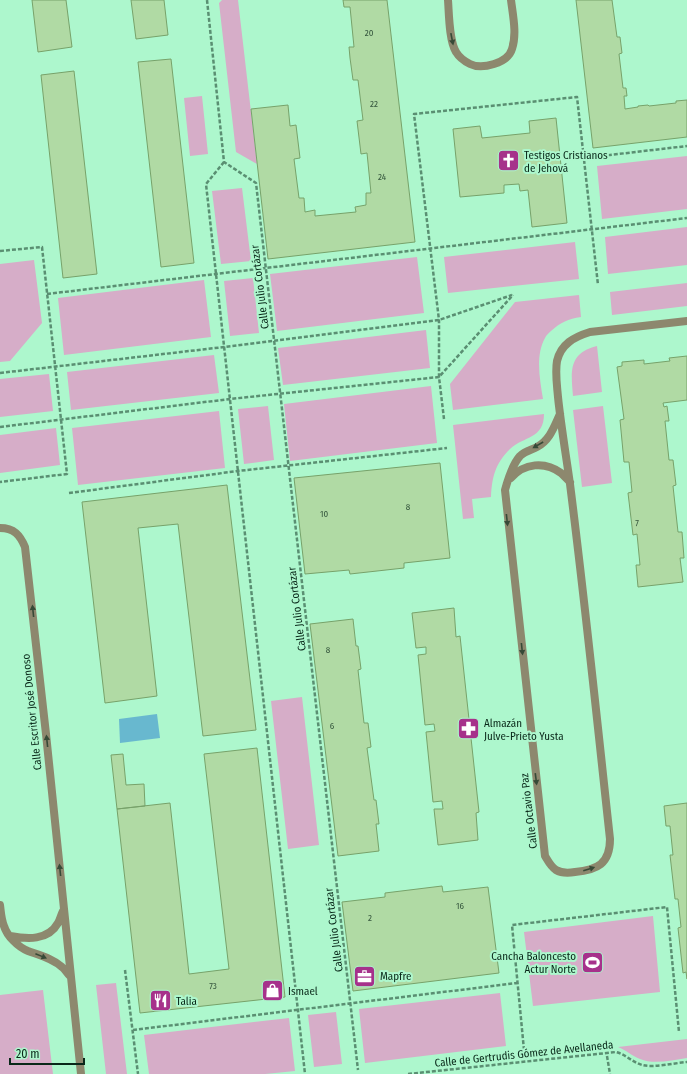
<svg xmlns="http://www.w3.org/2000/svg" width="687" height="1074" font-family="'Fira Sans Condensed',sans-serif">
	<style>
		.green { fill: #d6adc8 }
		.water { fill: #68b8cf }
		.building { fill: #b0daa4; stroke: #77a26a }
		.lines { fill: none; stroke-linecap: round; stroke-linejoin: round }
		.path { stroke: #5a8f72; stroke-width: 2.5; stroke-dasharray: 4 2; stroke-linecap: butt }
		.minor { stroke: #8d886e; stroke-width: 8 }
		.oneway { fill: #374a37 }
		.labels { text-anchor: middle; dominant-baseline: central; stroke-width: 4; stroke-linejoin: round; paint-order: stroke }
		.number-label { font-size: 9px; fill: #33543c }
		.poi-label { font-size: 11px; fill: #092819; stroke: #adf7cd; text-anchor: start }
		.street-label { font-size: 11px; fill: #092819; stroke: #adf7cd }
	</style>
	<rect width="100%" height="100%" fill="#adf7cd"/>
	<!-- green -->
	<path class="green" d="M 222,0 L 238,0 L 257,164 L 236,152 L 219,3 Z
		M 202,96 L 208,154 L 190,156 L 184,98 Z
		M 687,156 L 687,209 L 602,219 L 597,166 Z
		M 242,188 L 251,261 L 221,264 L 212,191 Z
		M 687,227 L 687,265 L 608,274 L 605,237 Z
		M 575,242 L 579,279 L 448,293 L 444,257 Z
		M 417,257 L 424,313 L 277,331 L 270,274 Z
		M 34,260 L 42,323 L 10,361 L 0,362 L 0,264 Z
		M 253,278 L 259,333 L 230,336 L 224,281 Z
		M 204,280 L 211,337 L 64,355 L 58,298 Z
		M 687,283 L 687,306 L 612,315 L 610,292 Z
		M 579,295 L 581,317 C 568,319 561,322 551,331 C 549,333 546,335 545,338 C 535,356 540,380 543,399 L 453,410 L 450,384 L 515,302 Z
		M 426,330 L 430,368 L 283,385 L 278,348 Z
		M 597,346 L 602,392 L 573,396 C 571,372 568,353 597,346 Z
		M 214,355 L 219,393 L 71,410 L 67,372 Z
		M 49,374 L 53,411 L 0,417 L 0,379 Z
		M 431,386 L 437,443 L 290,461 L 284,404 Z
		M 268,406 L 274,460 L 244,464 L 238,409 Z
		M 603,406 L 612,483 L 582,487 L 573,410 Z
		M 219,411 L 225,468 L 78,485 L 72,428 Z
		M 544,414 C 544,439 524,436 510,449 C 495,464 492,477 491,497 L 472,499 L 474,518 L 463,519 L 453,425 Z
		M 56,428 L 60,465 L 0,473 L 0,435 Z
		M 302,697 L 319,845 L 288,849 L 271,701 Z
		M 653,916 L 660,992 L 533,1006 L 524,932 Z
		M 116,983 L 127,1074 L 106,1074 L 96,985 Z
		M 43,990 L 53,1074 L 0,1074 L 0,995 Z
		M 500,993 L 506,1046 L 365,1063 L 359,1009 Z
		M 336,1012 L 342,1064 L 314,1067 L 308,1015 Z
		M 289,1018 L 295,1071 L 265,1074 L 149,1074 L 144,1035 Z
		M 687,1039 L 687,1058 C 672,1060 654,1065 640,1059 C 632,1056 626,1050 618,1047 Z"/>
	<!-- water -->
	<path class="water" d="M 157,714 L 160,738 L 120,743 L 119,719 Z"/>
	<!-- building -->
	<path class="building" d="M 32,0 L 66,0 L 72,47 L 38,52 Z
		M 131,0 L 164,0 L 168,35 L 136,39 Z
		M 343,0 L 387,0 L 415,242 L 268,259 L 251,109 L 288,105 L 290,126 L 296,125 L 300,158 L 294,159 L 299,198 L 304,198 L 305,212 L 315,210 L 315,216 L 356,212 L 355,207 L 366,205 L 366,193 L 371,193 L 367,153 L 361,154 L 357,121 L 363,120 L 358,80 L 353,80 L 350,58 L 349,47 L 354,47 L 350,7 L 344,7 Z
		M 576,0 L 612,0 L 617,37 L 620,37 L 622,53 L 619,54 L 623,88 L 626,88 L 627,96 L 624,96 L 625,109 L 638,107 L 638,106 L 648,105 L 649,106 L 676,103 L 676,101 L 687,100 L 687,137 L 593,148 Z
		M 171,59 L 194,263 L 161,267 L 138,62 Z
		M 74,71 L 97,274 L 63,278 L 41,75 Z
		M 556,118 L 567,223 L 532,227 L 528,190 L 520,191 L 519,184 L 504,185 L 504,193 L 460,197 L 453,129 L 480,126 L 482,138 L 530,133 L 529,121 Z
		M 687,356 L 687,400 L 663,403 L 664,407 L 667,406 L 669,421 L 665,421 L 669,460 L 673,460 L 676,485 L 673,486 L 678,532 L 682,532 L 684,558 L 680,558 L 683,582 L 638,587 L 636,565 L 640,565 L 637,534 L 633,535 L 628,493 L 632,492 L 629,462 L 624,462 L 620,420 L 624,419 L 617,367 L 622,366 L 622,362 L 644,360 L 644,364 L 670,361 L 669,358 Z
		M 440,463 L 450,558 L 404,563 L 404,568 L 350,574 L 349,570 L 305,574 L 294,478 Z
		M 227,485 L 256,730 L 203,736 L 178,524 L 138,528 L 157,696 L 105,703 L 82,502 Z
		M 454,608 L 456,637 L 460,636 L 479,812 L 476,813 L 478,840 L 438,845 L 434,809 L 443,809 L 442,801 L 433,802 L 426,732 L 435,731 L 434,724 L 425,725 L 418,655 L 426,654 L 426,647 L 416,648 L 412,613 Z
		M 353,619 L 356,646 L 358,646 L 361,669 L 358,670 L 364,723 L 368,723 L 371,747 L 367,748 L 374,800 L 376,800 L 379,824 L 376,824 L 379,851 L 338,856 L 310,624 Z
		M 257,748 L 285,997 L 140,1013 L 117,809 L 170,803 L 189,974 L 229,969 L 204,754 Z
		M 123,754 L 126,785 L 144,784 L 145,806 L 117,809 L 111,755 Z
		M 687,803 L 687,979 L 686,972 L 683,973 L 678,928 L 681,927 L 678,899 L 675,899 L 670,855 L 673,855 L 670,826 L 666,826 L 664,806 Z
		M 442,886 L 443,892 L 488,887 L 499,973 L 353,991 L 342,902 L 385,897 L 385,893 Z"/>
	<g class="lines">
		<!-- path -->
		<path class="path" d="M 207,0 L 224,162 L 256,183 L 358,1070
			M 584,158 L 687,146
			M 224,162 L 206,184 L 305,1074
			M 0,251 L 42,247 L 67,474 L 0,482
			M 47,294 L 687,218
			M 0,373 L 224,347 L 439,320 L 512,295
			M 444,419 L 439,377 L 439,320 L 414,114 L 577,97 L 598,285
			M 0,427 L 230,399 L 439,377 L 513,295
			M 69,493 L 238,471 L 447,448
			M 125,970 L 138,1074
			M 133,1030 L 517,983
			M 524,1050 L 512,925 L 667,907 L 679,1032
			M 607,1056 L 610,1074
			M 408,1074 L 616,1052 C 625,1054 632,1062 642,1065 C 654,1068 674,1063 687,1062"/>
		<!-- minor -->
		<path class="minor" d="M 448,0 C 449,13 449,41 456,52 C 459,57 464,61 470,64 C 482,70 508,63 512,49 C 517,34 513,16 511,0
			M 560,414 C 554,427 550,440 537,447 C 531,450 525,451 520,456 C 512,465 508,479 505,490 L 545,856 C 548,861 551,867 556,870 C 561,873 569,873 575,872 C 597,870 610,864 610,839 C 597,720 585,602 570,484 C 566,455 561,426 558,397 C 557,385 555,373 557,361 C 561,344 574,337 590,332 L 687,321
			M 511,478 C 524,463 545,461 561,473 C 564,476 567,479 570,482
			M 0,528 C 14,528 20,535 25,547 L 46,734 L 81,1074
			M 0,905 C 1,912 1,919 4,926 C 7,936 18,947 28,951 C 39,955 52,958 62,967 C 65,969 67,973 70,976
			M 10,936 C 27,939 48,941 58,923 C 60,920 61,915 63,911"/>
	</g>
	<!-- one-way arrows -->
	<defs><path id="oneway-solid" d="M-6-.8H1V-3.2L6.5 0L1 3.2V.8H-6Z"/></defs>
	<g class="oneway">
		<use href="#oneway-solid" transform="translate(452 39) rotate(79)"/>
		<use href="#oneway-solid" transform="translate(538 445) rotate(150)"/>
		<use href="#oneway-solid" transform="translate(507 520) rotate(84)"/>
		<use href="#oneway-solid" transform="translate(33 611) rotate(-96)"/>
		<use href="#oneway-solid" transform="translate(522 649) rotate(84)"/>
		<use href="#oneway-solid" transform="translate(47 741) rotate(-96)"/>
		<use href="#oneway-solid" transform="translate(536 779) rotate(83)"/>
		<use href="#oneway-solid" transform="translate(589 869) rotate(-17)"/>
		<use href="#oneway-solid" transform="translate(60 870) rotate(-96)"/>
		<use href="#oneway-solid" transform="translate(41 956) rotate(22)"/>
	</g>
	<!-- icons -->
	<defs>
		<symbol id="church-square" viewBox="-11 -11 22 22"><rect x="-9" y="-9" width="18" height="18" rx="4" fill="#a6318b" stroke="#adf7cd"/><path d="M-1.2-6h2.4v3.5h3.3v2.4h-3.3V6h-2.4V-.1h-3.3v-2.4h3.3Z" fill="#fff"/></symbol>
		<symbol id="pharmacy-square" viewBox="-11 -11 22 22"><rect x="-9" y="-9" width="18" height="18" rx="4" fill="#a6318b" stroke="#adf7cd"/><path d="M-2-6h4v4h4v4h-4v4h-4v-4h-4v-4h4Z" fill="#fff"/></symbol>
		<symbol id="stadium-square" viewBox="-11 -11 22 22"><rect x="-9" y="-9" width="18" height="18" rx="4" fill="#a6318b" stroke="#adf7cd"/><path d="M0-5a6.5 5 0 1 0 0 10a6.5 5 0 1 0 0-10ZM-3.5-1.8h7v3.6h-7Z" fill="#fff"/></symbol>
		<symbol id="office-square" viewBox="-11 -11 22 22"><rect x="-9" y="-9" width="18" height="18" rx="4" fill="#a6318b" stroke="#adf7cd"/><path d="M-6-3h4V-5.5h4V-3h4V5H-6ZM-1-4.5V-3h2v-1.5ZM-6 0V1H6V0Z" fill="#fff"/></symbol>
		<symbol id="shop-square" viewBox="-11 -11 22 22"><rect x="-9" y="-9" width="18" height="18" rx="4" fill="#a6318b" stroke="#adf7cd"/><path d="M-5-2.5h2.3a2.7 3.5 0 0 1 5.4 0H5L5.5 6h-11ZM-1.5-2.5h3a1.5 2.3 0 0 0-3 0Z" fill="#fff"/></symbol>
		<symbol id="restaurant-square" viewBox="-11 -11 22 22"><rect x="-9" y="-9" width="18" height="18" rx="4" fill="#a6318b" stroke="#adf7cd"/><path d="M-5-6h1v4h1v-4h1v4h1v-4h1v5L-1.5 .5V6h-2V.5L-5-1ZM5-6V6H3V1.5H1.5Q1.5-4 5-6Z" fill="#fff"/></symbol>
	</defs>
	<g fill-rule="evenodd">
		<use href="#church-square" x="496" y="148" width="25" height="25"/>
		<use href="#pharmacy-square" x="456" y="716" width="25" height="25"/>
		<use href="#stadium-square" x="580" y="950" width="25" height="25"/>
		<use href="#office-square" x="352" y="964" width="25" height="25"/>
		<use href="#shop-square" x="260" y="978" width="25" height="25"/>
		<use href="#restaurant-square" x="148" y="988" width="25" height="25"/>
	</g>
	<g class="labels">
		<!-- number labels -->
		<g class="number-label">
			<text x="369" y="33">20</text>
			<text x="374" y="104">22</text>
			<text x="382" y="177">24</text>
			<text x="408" y="507">8</text>
			<text x="324" y="514">10</text>
			<text x="637" y="523">7</text>
			<text x="328" y="650">8</text>
			<text x="332" y="726">6</text>
			<text x="460" y="906">16</text>
			<text x="370" y="918">2</text>
			<text x="213" y="986">73</text>
		</g>
		<!-- poi labels -->
		<g class="poi-label">
			<text x="524" y="155">Testigos Cristianos<tspan x="524" dy="13">de Jehová</tspan></text>
			<text x="484" y="723">Almazán<tspan x="484" dy="13">Julve-Prieto Yusta</tspan></text>
			<text x="576" y="956" text-anchor="end">Cancha Baloncesto<tspan x="576" dy="13">Actur Norte</tspan></text>
			<text x="380" y="976">Mapfre</text>
			<text x="288" y="991">Ismael</text>
			<text x="176" y="1001">Talia</text>
		</g>
		<!-- street labels -->
		<g class="street-label">
			<text transform="translate(260 287) rotate(-97)">Calle Julio Cortázar</text>
			<text transform="translate(297 609) rotate(-97)">Calle Julio Cortázar</text>
			<text transform="translate(32 712) rotate(-96)">Calle Escritor José Donoso</text>
			<text transform="translate(529 811) rotate(-97)">Calle Octavio Paz</text>
			<text transform="translate(334 930) rotate(-97)">Calle Julio Cortázar</text>
			<text transform="translate(524 1054) rotate(-6)">Calle de Gertrudis Gómez de Avellaneda</text>
		</g>
	</g>
	<!-- scale -->
	<path d="M10 1058v6h74v-6" fill="none" stroke="#092819" stroke-width="2"/>
	<text x="16" y="1058" font-size="12" fill="#092819" stroke="#adf7cd" stroke-width="3" paint-order="stroke">20 m</text>
</svg>
